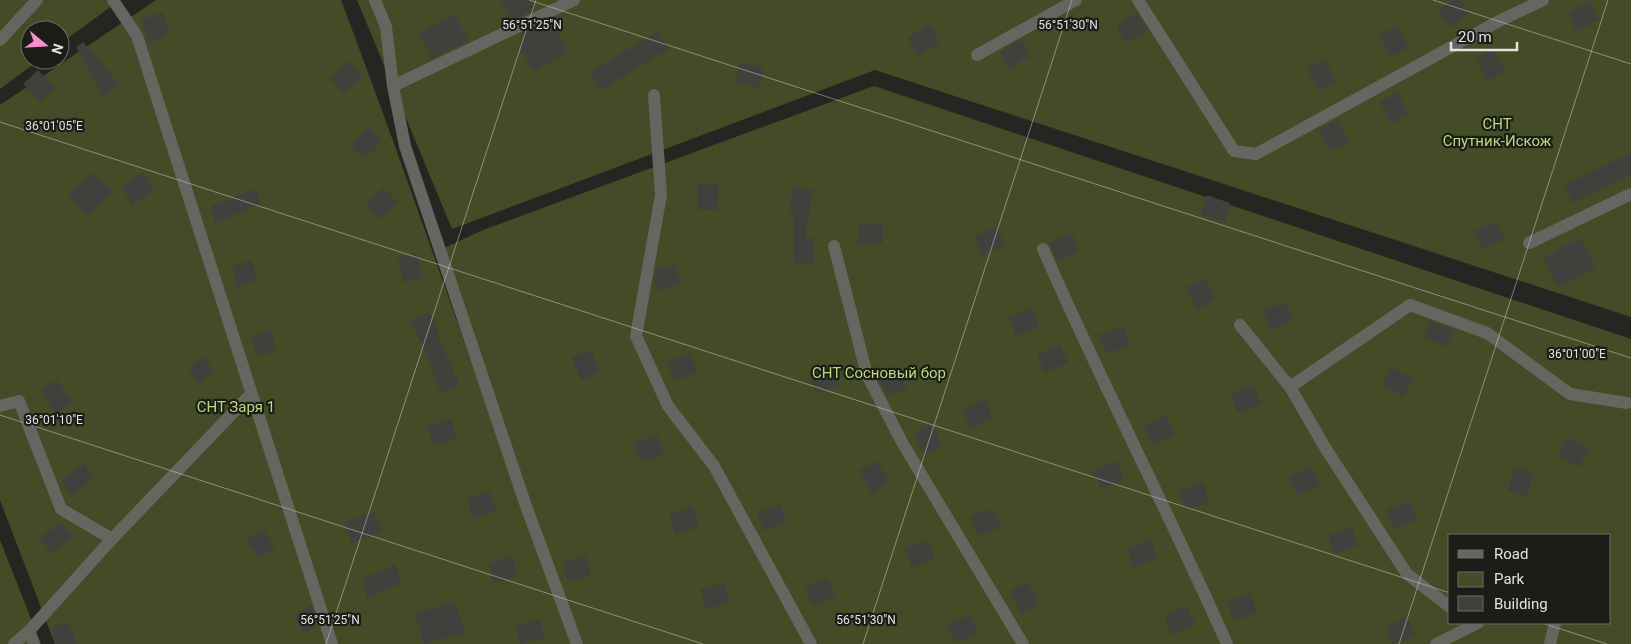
<svg xmlns="http://www.w3.org/2000/svg" width="1631" height="644" font-family="Roboto,sans-serif">
	<style>
		.green { fill: #434c27; fill-rule: evenodd }
		.building { fill: #3f413c }
		.lines { fill: none; stroke-linecap: round; stroke-linejoin: round }
		.minor { stroke: #656660; stroke-width: 12 }
		.ticks { fill: none; stroke: #e2e3e0; stroke-width: 1; stroke-opacity: 0.45 }
		.labels { text-anchor: middle; dominant-baseline: central; stroke-width: 4.5; stroke-linejoin: round; paint-order: stroke }
		.park-label { font-size: 15px; fill: #bfd57f; stroke: #1b1d18 }
		.ticks-label { font-size: 12px; text-anchor: middle; fill: #e2e3e0; stroke: #1b1d18; stroke-width: 4.5; stroke-linejoin: round; paint-order: stroke }
	</style>
	<rect width="100%" height="100%" fill="#252621"/>
	<!-- green -->
	<path class="green" d="M 0,0 L 120,0 L 60,44 L 60,30 L 30,30 L 30,60 L 39,60 L 0,89 Z
		M 156,0 L 341,0 C 422,213 492,431 575,644 L 55,644 L 0,500 L 0,105 Z
		M 357,0 L 1631,0 L 1631,317 L 875,70 L 452,229 Z
		M 874,86 L 1631,339 L 1631,644 L 582,644 L 559,586 L 444,248 L 483,230 ZM 1450,535 L 1610,535 L 1610,623 L 1450,623 Z
		M 0,540 L 41,644 L 0,644 Z"/>
	<!-- building -->
	<path class="building" d="M 501,0 L 530,0 L 535,9 L 513,20 Z
		M 1453,0 L 1461,0 L 1470,12 L 1450,27 L 1438,11 Z
		M 1590,2 L 1599,20 L 1576,31 L 1568,12 Z
		M 163,12 L 170,32 L 149,45 L 141,20 Z
		M 1137,13 L 1148,31 L 1126,43 L 1116,26 Z
		M 454,14 L 469,41 L 433,58 L 419,34 Z
		M 544,23 L 546,28 L 553,24 L 568,52 L 533,72 L 518,44 L 525,40 L 521,34 Z
		M 929,25 L 940,43 L 918,56 L 908,38 Z
		M 1398,26 L 1408,48 L 1390,57 L 1380,35 Z
		M 659,31 L 669,49 L 601,90 L 590,72 Z
		M 1021,40 L 1030,56 L 1009,68 L 999,52 Z
		M 83,42 L 120,86 L 103,96 L 76,47 Z
		M 1493,49 L 1505,71 L 1487,81 L 1476,59 Z
		M 1325,59 L 1336,81 L 1318,90 L 1307,68 Z
		M 348,61 L 362,76 L 344,93 L 330,79 Z
		M 741,61 L 764,68 L 759,88 L 735,81 Z
		M 38,70 L 55,88 L 40,102 L 23,84 Z
		M 1398,92 L 1409,115 L 1391,124 L 1380,102 Z
		M 1338,120 L 1349,142 L 1330,151 L 1319,129 Z
		M 368,127 L 382,142 L 364,159 L 350,145 Z
		M 1631,153 L 1631,175 L 1573,203 L 1564,185 Z
		M 143,172 L 153,190 L 132,206 L 122,185 Z
		M 92,173 L 113,191 L 87,216 L 68,194 Z
		M 698,184 L 719,185 L 717,210 L 697,209 Z
		M 793,187 L 813,190 L 805,238 L 814,238 L 814,263 L 794,263 L 793,212 L 789,211 Z
		M 383,188 L 398,202 L 380,219 L 366,205 Z
		M 256,189 L 261,203 L 215,223 L 211,206 Z
		M 1207,195 L 1230,203 L 1225,222 L 1201,215 Z
		M 1497,221 L 1505,239 L 1482,249 L 1474,231 Z
		M 859,223 L 883,224 L 883,244 L 858,243 Z
		M 997,227 L 1005,246 L 982,255 L 974,236 Z
		M 1072,233 L 1080,252 L 1057,261 L 1049,242 Z
		M 1580,238 L 1596,267 L 1558,287 L 1543,258 Z
		M 416,253 L 423,277 L 404,283 L 397,259 Z
		M 251,260 L 258,279 L 238,287 L 232,267 Z
		M 675,264 L 681,283 L 657,291 L 654,280 L 656,270 Z
		M 1205,278 L 1215,300 L 1197,309 L 1187,287 Z
		M 1286,302 L 1294,320 L 1271,330 L 1263,311 Z
		M 1031,308 L 1039,326 L 1016,336 L 1008,317 Z
		M 429,312 L 440,334 L 437,336 L 460,385 L 442,394 L 432,372 L 434,370 L 411,321 Z
		M 1431,321 L 1455,330 L 1445,347 L 1424,336 Z
		M 1123,326 L 1130,345 L 1107,354 L 1099,335 Z
		M 270,329 L 276,351 L 256,356 L 251,337 Z
		M 1060,345 L 1068,363 L 1045,373 L 1037,354 Z
		M 591,350 L 600,372 L 581,380 L 572,357 Z
		M 690,353 L 698,372 L 675,381 L 667,362 Z
		M 203,356 L 214,371 L 200,384 L 188,368 Z
		M 832,366 L 839,385 L 817,394 L 809,375 Z
		M 1391,367 L 1413,379 L 1404,397 L 1382,385 Z
		M 900,369 L 907,388 L 887,396 L 878,378 Z
		M 57,380 L 72,403 L 56,413 L 41,390 Z
		M 1254,385 L 1261,404 L 1238,413 L 1231,394 Z
		M 985,400 L 993,419 L 970,428 L 963,409 Z
		M 1167,416 L 1175,435 L 1152,444 L 1144,425 Z
		M 451,419 L 457,439 L 433,446 L 427,426 Z
		M 933,424 L 942,447 L 923,455 L 914,432 Z
		M 658,436 L 664,455 L 640,462 L 634,442 Z
		M 1567,437 L 1589,449 L 1579,467 L 1558,455 Z
		M 877,461 L 890,482 L 872,493 L 859,471 Z
		M 1116,461 L 1124,480 L 1101,489 L 1093,471 Z
		M 84,464 L 94,479 L 72,495 L 61,480 Z
		M 1312,467 L 1320,486 L 1297,495 L 1289,476 Z
		M 1514,467 L 1534,472 L 1527,496 L 1508,491 Z
		M 1202,482 L 1210,501 L 1187,510 L 1179,491 Z
		M 490,491 L 496,511 L 472,518 L 467,498 Z
		M 1410,501 L 1417,520 L 1394,529 L 1386,510 Z
		M 780,504 L 787,522 L 764,531 L 757,512 Z
		M 693,507 L 699,527 L 675,534 L 669,514 Z
		M 993,508 L 1001,527 L 978,536 L 970,517 Z
		M 374,512 L 382,532 L 352,543 L 344,522 Z
		M 62,522 L 73,537 L 51,553 L 40,538 Z
		M 1351,526 L 1358,545 L 1335,554 L 1328,536 Z
		M 264,530 L 275,547 L 259,559 L 246,540 Z
		M 1150,539 L 1157,558 L 1134,567 L 1127,549 Z
		M 927,540 L 935,558 L 912,568 L 904,549 Z
		M 512,556 L 518,576 L 494,583 L 488,563 Z
		M 586,556 L 591,575 L 568,582 L 562,563 Z
		M 395,564 L 402,583 L 367,598 L 362,579 Z
		M 827,578 L 836,596 L 813,606 L 805,588 Z
		M 1028,582 L 1039,605 L 1021,613 L 1010,591 Z
		M 724,583 L 730,602 L 706,609 L 700,589 Z
		M 1250,593 L 1257,612 L 1234,621 L 1227,602 Z
		M 454,601 L 466,633 L 424,644 L 415,614 Z
		M 311,605 L 317,625 L 304,634 L 294,615 Z
		M 1187,606 L 1195,624 L 1172,635 L 1164,616 Z
		M 971,615 L 978,634 L 955,643 L 947,624 Z
		M 1408,617 L 1416,636 L 1392,644 L 1386,626 Z
		M 539,619 L 545,638 L 521,644 L 515,626 Z
		M 68,622 L 77,644 L 56,644 L 51,629 Z"/>
	<g class="lines">
		<!-- minor -->
		<path class="minor" d="M 113,0 L 137,36 L 332,644
			M 375,0 L 386,27 L 393,86 L 405,146 L 526,506 L 577,644
			M 1138,0 L 1234,151 L 1256,154 L 1497,22 L 1543,0
			M 0,40 L 37,0
			M 977,55 L 1076,0
			M 393,86 L 574,0
			M 654,95 L 661,195 L 636,336 L 668,406 L 714,466 L 811,644
			M 1529,243 L 1631,194
			M 834,246 L 867,375 L 903,444 L 1023,644
			M 1043,249 C 1101,382 1168,511 1227,644
			M 1240,325 L 1290,387 L 1326,449 L 1407,574 L 1450,607
			M 1290,387 L 1410,305 L 1487,333 L 1570,394 L 1627,403
			M 0,406 L 19,401 L 61,509 L 112,539
			M 29,631 L 34,644
			M 14,644 L 29,631 L 112,539 L 250,395
			M 1436,644 L 1478,623
			M 1550,644 L 1555,623"/>
	</g>
	<!-- ticks -->
	<path class="ticks" d="M 529,0 L 1631,358M 1433,0 L 1631,64M 0,122 L 1450,593M 0,415 L 703,644M 1542,623 L 1607,644M 326,644 L 536,0M 863,644 L 1072,0M 1399,644 L 1608,0"/>
	<g class="labels">
		<!-- park labels -->
		<g class="park-label">
			<text x="1497" y="124">СНТ<tspan x="1497" dy="17">Спутник-Искож</tspan></text>
			<text x="879" y="373">СНТ Сосновый бор</text>
			<text x="236" y="407">СНТ Заря 1</text>
		</g>
	</g>
	<g class="ticks-label">
		<text x="532" y="29">56°51'25"N</text>
		<text x="1068" y="29">56°51'30"N</text>
		<text x="54" y="130">36°01'05"E</text>
		<text x="1577" y="358">36°01'00"E</text>
		<text x="54" y="424">36°01'10"E</text>
		<text x="330" y="624">56°51'25"N</text>
		<text x="866" y="624">56°51'30"N</text>
	</g>
	<!-- legend -->
	<rect x="1448" y="534" width="162" height="90" fill="#1b1d18" stroke="#6b6c68"/>
	<rect x="1458" y="550" width="25" height="8" fill="#656660" stroke="#6b6c68"/>
	<text x="1494" y="559" font-size="15" fill="#e2e3e0">Road</text>
	<rect x="1458" y="572" width="25" height="15" fill="#434c27" stroke="#6b6c68"/>
	<text x="1494" y="584" font-size="15" fill="#e2e3e0">Park</text>
	<rect x="1458" y="596" width="25" height="15" fill="#3f413c" stroke="#6b6c68"/>
	<text x="1494" y="609" font-size="15" fill="#e2e3e0">Building</text>
	<!-- north arrow -->
	<g transform="translate(45 45) rotate(108)"><circle r="24" fill="#1b1d18" stroke="#6b6c68"/>
	<path d="M0-4L9 19L0 12L-9 19Z" fill="#f790cd"/>
	<text y="-8" font-size="14" font-weight="bold" text-anchor="middle" fill="#e2e3e0">N</text>
	</g>
	<!-- scale -->
	<path d="M1451 42v8h66v-8" fill="none" stroke="#e2e3e0" stroke-width="2.5"/>
	<text x="1458" y="42" font-size="15" fill="#e2e3e0" stroke="#1b1d18" stroke-width="4" paint-order="stroke">20 m</text>
</svg>
